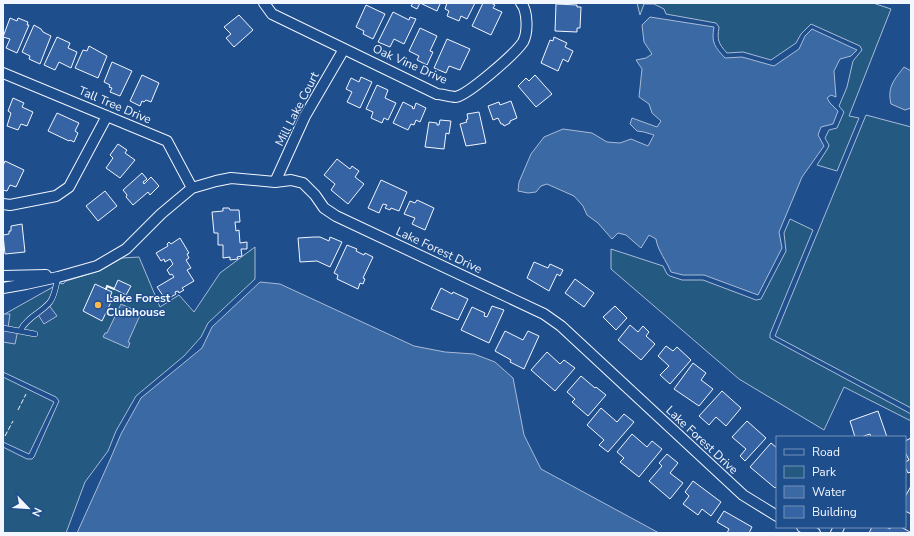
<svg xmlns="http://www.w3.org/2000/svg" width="914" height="536" font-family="'Nunito Sans',sans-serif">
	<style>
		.green { fill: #245a82; stroke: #a8bbd7 }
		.parking { fill: #305b95; stroke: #a8bbd7 }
		.water { fill: #3b69a3; stroke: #a8bbd7 }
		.building { fill: #3563a3; stroke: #f2f6ff }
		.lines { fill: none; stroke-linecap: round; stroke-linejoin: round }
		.service-casing { stroke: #f2f6ff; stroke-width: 6 }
		.minor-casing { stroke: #f2f6ff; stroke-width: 12 }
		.service { stroke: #1f4e8c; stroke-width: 5 }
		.minor { stroke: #1f4e8c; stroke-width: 10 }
		.fence { stroke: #f2f6ff; stroke-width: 1; stroke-dasharray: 5 2; stroke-linecap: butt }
		.wall { stroke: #f2f6ff; stroke-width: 2 }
		.poi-dot { fill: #ffb74d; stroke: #1f4e8c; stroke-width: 1.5 }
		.labels { text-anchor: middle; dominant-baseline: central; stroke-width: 3; stroke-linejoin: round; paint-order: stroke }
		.street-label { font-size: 12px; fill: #f2f6ff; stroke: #1f4e8c }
		.poi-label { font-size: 12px; font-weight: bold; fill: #f2f6ff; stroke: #1f4e8c; text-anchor: start }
	</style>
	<rect width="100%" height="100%" fill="#1f4e8c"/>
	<!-- green -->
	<path class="green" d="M 637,3 L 873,3 L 891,9 L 849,116 L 859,118 L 837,171 L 817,165 L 828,148 L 829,145 L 825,138 L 829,130 L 837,128 L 844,112 L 839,106 L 847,87 L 853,61 L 862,50 L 860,46 L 811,24 L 801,34 L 796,43 L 771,60 L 743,52 L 727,53 C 718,43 717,40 719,27 L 716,23 L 666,14 L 664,9 L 654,4 L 644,4 L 640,15 Z
		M 866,115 L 911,127 L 911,408 L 775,336 Z
		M 790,219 L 813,230 L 770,334 L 770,338 L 911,414 L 911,421 L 844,387 L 824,430 L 739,379 L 611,269 L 611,249 L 663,266 L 667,274 L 670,276 L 682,280 L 703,280 L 756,300 L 761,299 L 786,251 L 784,233 Z
		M 255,247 L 255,279 L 208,323 L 201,337 L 184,356 L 136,396 L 116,431 L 108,451 L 85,482 L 66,533 L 3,533 L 3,447 L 27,459 L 32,459 L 34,457 L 59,401 L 56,397 L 3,372 L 3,315 L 60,283 L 63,284 L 66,281 L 99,271 L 122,258 L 139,257 L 160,307 L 179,295 L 194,312 L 220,273 Z
		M 3,377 L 54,402 L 29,454 L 3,442 Z"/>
	<!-- parking -->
	<path class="parking" d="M 48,304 L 57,316 L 44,324 L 37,313 Z
		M 3,314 L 10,314 L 8,328 L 18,330 L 15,344 L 3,342 Z"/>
	<!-- water -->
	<path class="water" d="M 650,17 L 714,27 C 711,43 715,47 725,58 L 742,57 L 774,66 L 799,49 L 805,36 L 812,29 L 857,50 L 851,56 L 840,59 L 834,71 L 836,97 L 831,95 L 827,98 L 830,103 L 838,111 L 833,124 L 821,127 L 818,135 L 824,146 L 802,177 L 779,232 L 782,248 L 758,295 L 704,275 L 683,275 L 671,272 C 667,262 657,249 656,239 L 649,235 L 641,248 L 626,235 L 618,233 L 612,239 L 598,223 L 587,215 L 583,206 L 574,196 L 547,184 L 541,186 L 536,192 L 528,193 L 518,191 L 519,182 L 531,154 L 544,137 L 563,129 L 592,133 L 607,142 L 620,143 L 631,139 L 648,146 L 654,135 L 644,132 L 637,131 L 630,124 L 632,118 L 657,127 L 661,121 L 652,113 L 649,104 L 639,97 L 642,69 L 636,60 L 646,58 L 652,54 L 644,42 L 642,25 Z
		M 904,67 L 911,71 L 911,108 L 905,110 L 891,104 C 887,87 894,80 904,67 Z
		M 260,282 L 280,284 L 414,346 L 445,352 L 474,354 L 495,362 L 513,378 L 524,435 L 541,469 L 659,533 L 77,533 L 109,462 L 121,434 L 141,398 L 202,348 L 212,327 Z
		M 121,304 L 141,313 L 128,342 L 130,343 L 128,348 L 103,337 L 105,333 L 107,333 Z"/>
	<!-- building -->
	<path class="building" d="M 413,3 L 439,3 L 440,4 L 437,11 L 420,3 L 417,9 L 411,6 Z
		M 447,3 L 475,3 L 467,19 L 461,16 L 459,21 L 447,16 L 449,11 L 445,9 Z
		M 483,3 L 491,3 L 495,5 L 493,8 L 502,12 L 491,35 L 472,26 Z
		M 556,4 L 577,5 L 577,7 L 581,7 L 580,28 L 577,28 L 577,32 L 555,31 Z
		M 366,5 L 385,14 L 373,39 L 363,34 L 364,31 L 356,27 Z
		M 393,12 L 409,20 L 410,17 L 416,19 L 404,44 L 394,39 L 390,47 L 378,42 Z
		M 239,15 L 253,30 L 234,47 L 226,38 L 231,34 L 224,27 Z
		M 10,18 L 17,21 L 18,18 L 28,22 L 27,25 L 29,25 L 17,53 L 6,48 L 10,39 L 3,37 Z
		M 34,25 L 41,29 L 43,32 L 51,36 L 40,64 L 29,59 L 30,56 L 22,52 Z
		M 420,28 L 437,36 L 430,51 L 433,52 L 427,65 L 417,60 L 419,56 L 409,51 Z
		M 57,37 L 70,43 L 68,48 L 77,52 L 71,68 L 59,62 L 55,70 L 44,65 Z
		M 554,37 L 567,43 L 565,47 L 573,51 L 568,62 L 563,59 L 558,71 L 541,63 L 550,40 L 553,41 Z
		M 447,39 L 470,49 L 460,70 L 449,66 L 446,73 L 434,68 Z
		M 89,46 L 107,56 L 98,78 L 75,68 L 83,50 L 87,51 Z
		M 112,62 L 132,71 L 120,96 L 110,92 L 112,88 L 109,87 L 110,85 L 104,82 Z
		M 142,75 L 159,83 L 151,102 L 146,100 L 144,102 L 142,101 L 140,106 L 130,101 Z
		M 535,75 L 552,94 L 536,107 L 518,86 L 526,78 L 529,81 Z
		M 361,77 L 372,82 L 360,108 L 347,102 L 352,92 L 346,89 L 351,78 L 359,82 Z
		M 377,85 L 388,90 L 385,98 L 396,103 L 388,120 L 384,118 L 382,123 L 371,118 L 373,112 L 366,109 Z
		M 13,98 L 24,103 L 22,107 L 33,112 L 27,126 L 21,124 L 18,130 L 7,126 L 11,113 L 8,111 Z
		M 511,101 L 517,118 L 510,121 L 510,123 L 504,126 L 503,124 L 501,124 L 498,118 L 493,120 L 488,106 L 499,102 L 500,105 Z
		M 403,102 L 413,107 L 412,108 L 414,109 L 416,103 L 426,108 L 420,122 L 416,120 L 414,125 L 411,124 L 408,130 L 393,123 Z
		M 479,112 L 486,143 L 466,146 L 460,124 L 467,122 L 466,120 L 468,119 L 467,114 Z
		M 57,113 L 79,123 L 75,131 L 78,133 L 74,142 L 70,140 L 69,141 L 48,131 Z
		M 440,120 L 451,121 L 449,134 L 446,133 L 444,149 L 425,147 L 429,122 L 437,123 L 437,125 L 439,125 Z
		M 118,144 L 127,150 L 125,153 L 135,160 L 120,178 L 106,168 L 113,158 L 110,155 Z
		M 337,159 L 350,169 L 352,166 L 359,171 L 355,177 L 364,184 L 348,204 L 331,190 L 335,184 L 324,175 Z
		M 5,161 L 24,170 L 16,187 L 10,185 L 7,191 L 3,190 L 3,166 Z
		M 142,173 L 147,179 L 143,182 L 144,184 L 151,177 L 159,186 L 150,195 L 148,192 L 133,205 L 126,197 L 127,195 L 123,190 Z
		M 381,180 L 407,192 L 399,211 L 391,208 L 390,210 L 385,208 L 387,205 L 383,204 L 379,213 L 368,208 Z
		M 105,191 L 117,206 L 98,221 L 86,206 Z
		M 417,200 L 434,208 L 425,230 L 412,224 L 415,218 L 404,214 L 410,201 L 415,203 Z
		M 223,208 L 229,208 L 230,210 L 239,210 L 240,222 L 235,222 L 236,231 L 239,230 L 240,243 L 247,242 L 247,249 L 241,249 L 242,256 L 237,257 L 238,259 L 230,260 L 230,257 L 223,258 L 223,245 L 218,245 L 218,233 L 214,233 L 212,212 L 223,211 Z
		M 22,224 L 25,252 L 5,254 L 3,235 L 9,234 L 9,231 L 11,231 L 11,226 Z
		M 314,237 L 320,237 L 329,241 L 330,237 L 342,242 L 330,267 L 317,261 L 300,262 L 298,238 Z
		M 180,238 L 189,253 L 187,254 L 189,258 L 186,260 L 191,268 L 187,270 L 194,281 L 182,288 L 184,290 L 179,293 L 178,291 L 175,292 L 176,294 L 166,300 L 157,287 L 174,277 L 172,274 L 170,275 L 167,270 L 173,264 L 170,259 L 165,262 L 164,259 L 161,261 L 156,253 L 168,246 L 167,244 L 169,242 L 171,244 Z
		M 347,245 L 357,249 L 356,251 L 364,255 L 365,253 L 373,257 L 363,278 L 365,279 L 363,284 L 360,283 L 358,289 L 337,279 L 338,275 L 334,273 Z
		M 534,262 L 548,268 L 550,264 L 563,270 L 560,276 L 557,274 L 549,291 L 527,278 Z
		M 575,279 L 594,293 L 584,307 L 565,293 Z
		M 118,280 L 131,286 L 126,295 L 114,289 Z
		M 95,284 L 112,292 L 110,297 L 113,298 L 102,321 L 83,311 Z
		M 441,288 L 452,294 L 453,292 L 468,299 L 458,320 L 431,309 Z
		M 492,306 L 504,310 L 489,343 L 461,330 L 472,307 L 485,313 L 484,316 L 487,317 Z
		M 615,306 L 627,318 L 616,330 L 603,317 Z
		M 630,325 L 638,332 L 643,326 L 649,332 L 646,336 L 655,344 L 641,360 L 618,340 Z
		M 505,331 L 523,340 L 528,331 L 539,336 L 524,369 L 510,362 L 511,360 L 495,351 Z
		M 666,346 L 673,351 L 677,347 L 691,360 L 670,384 L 660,375 L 669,366 L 658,356 Z
		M 547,352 L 560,364 L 564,360 L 575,368 L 555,391 L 531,370 Z
		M 693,363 L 706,373 L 701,380 L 713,389 L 699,406 L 674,389 Z
		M 581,376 L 595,388 L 596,387 L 606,395 L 588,416 L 572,402 L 575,399 L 567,392 Z
		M 722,391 L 741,408 L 726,426 L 716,417 L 709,425 L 699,416 Z
		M 601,408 L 617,422 L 624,414 L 634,422 L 608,452 L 599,445 L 604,440 L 587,425 Z
		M 878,411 L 887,437 L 871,437 L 870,434 L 861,437 L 855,437 L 850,421 Z
		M 747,421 L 766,438 L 745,461 L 740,456 L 746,449 L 732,437 Z
		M 632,434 L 647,447 L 652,441 L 662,449 L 639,477 L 620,462 L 624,458 L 617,452 Z
		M 911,438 L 911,472 L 908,473 L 905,467 L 905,462 L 909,460 L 905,452 L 905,441 Z
		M 771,443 L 777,448 L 777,486 L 775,488 L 750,467 Z
		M 667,454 L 678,463 L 670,473 L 683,483 L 670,499 L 649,481 L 662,466 L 659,463 Z
		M 693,481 L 721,502 L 711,516 L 702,509 L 698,515 L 683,504 L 689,496 L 685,492 Z
		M 911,486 L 911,514 L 905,511 L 905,497 Z
		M 724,511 L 752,527 L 749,533 L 727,533 L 729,529 L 717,522 Z
		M 872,527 L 886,527 L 890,529 L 891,527 L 901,527 L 910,532 L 910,533 L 869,533 Z"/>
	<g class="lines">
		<defs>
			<path id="service" d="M 3,328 L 35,334
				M 20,331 C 27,317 41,313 50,302 C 55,295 56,285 58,277"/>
			<path id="minor" d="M 264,3 L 272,14 L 437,94 C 442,94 450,97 456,97 C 469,94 515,54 523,42 C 528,33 528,11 521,3
				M 3,73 L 167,141 L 192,188
				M 275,182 L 305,116 L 344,49
				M 3,204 L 10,205 L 56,196 L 69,187 L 107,116
				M 3,276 L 46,275
				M 3,288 L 26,284 L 58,277 L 97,266 L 126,249 L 161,214 L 192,188 L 216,181 L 231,178 L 275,182 L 291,180 L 303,183 L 315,195 L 324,208 L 336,216 L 544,314 L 561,326 L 743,495 L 777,516
				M 802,527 L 815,533
				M 836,533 L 839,527"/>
		</defs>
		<!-- service casing -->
		<use href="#service" class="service-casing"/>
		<!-- minor casing -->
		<use href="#minor" class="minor-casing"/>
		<!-- service -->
		<use href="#service" class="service"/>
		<!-- minor -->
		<use href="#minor" class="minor"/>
		<!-- fence -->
		<path class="fence" d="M 18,410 L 26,394
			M 5,436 L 13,421"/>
		<!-- wall -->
		<path class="wall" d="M 106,289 L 107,286 L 114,289"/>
	</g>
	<!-- markers -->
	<circle class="poi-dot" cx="98" cy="305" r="4"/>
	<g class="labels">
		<!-- street labels -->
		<g class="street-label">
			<text transform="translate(410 64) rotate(24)">Oak Vine Drive</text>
			<text transform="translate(115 105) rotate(23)">Tall Tree Drive</text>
			<text transform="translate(297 109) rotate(-63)">Mill Lake Court</text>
			<text transform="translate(439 250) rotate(25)">Lake Forest Drive</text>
			<text transform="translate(702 440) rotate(43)">Lake Forest Drive</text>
		</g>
		<!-- poi labels -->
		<g class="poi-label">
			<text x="106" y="298">Lake Forest<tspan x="106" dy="14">Clubhouse</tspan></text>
		</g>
	</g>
	<!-- border -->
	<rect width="914" height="536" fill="none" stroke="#f2f6ff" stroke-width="8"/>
	<!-- legend -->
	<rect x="776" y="436" width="130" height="92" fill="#1f4e8c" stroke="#7391ba"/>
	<rect x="784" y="449" width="20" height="6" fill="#1f4e8c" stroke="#7391ba"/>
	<text x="812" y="456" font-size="12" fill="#f2f6ff">Road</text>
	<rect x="784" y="466" width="20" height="12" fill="#245a82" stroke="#7391ba"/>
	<text x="812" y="476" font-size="12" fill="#f2f6ff">Park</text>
	<rect x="784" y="486" width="20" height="12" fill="#3b69a3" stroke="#7391ba"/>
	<text x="812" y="496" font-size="12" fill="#f2f6ff">Water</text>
	<rect x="784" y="506" width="20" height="12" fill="#3563a3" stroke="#7391ba"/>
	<text x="812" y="516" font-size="12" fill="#f2f6ff">Building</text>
	<!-- north arrow -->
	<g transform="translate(28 508) rotate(115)" stroke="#1f4e8c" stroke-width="3" paint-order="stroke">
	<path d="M0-3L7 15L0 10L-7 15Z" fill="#f2f6ff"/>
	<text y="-6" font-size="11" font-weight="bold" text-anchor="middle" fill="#f2f6ff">N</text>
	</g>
</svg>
